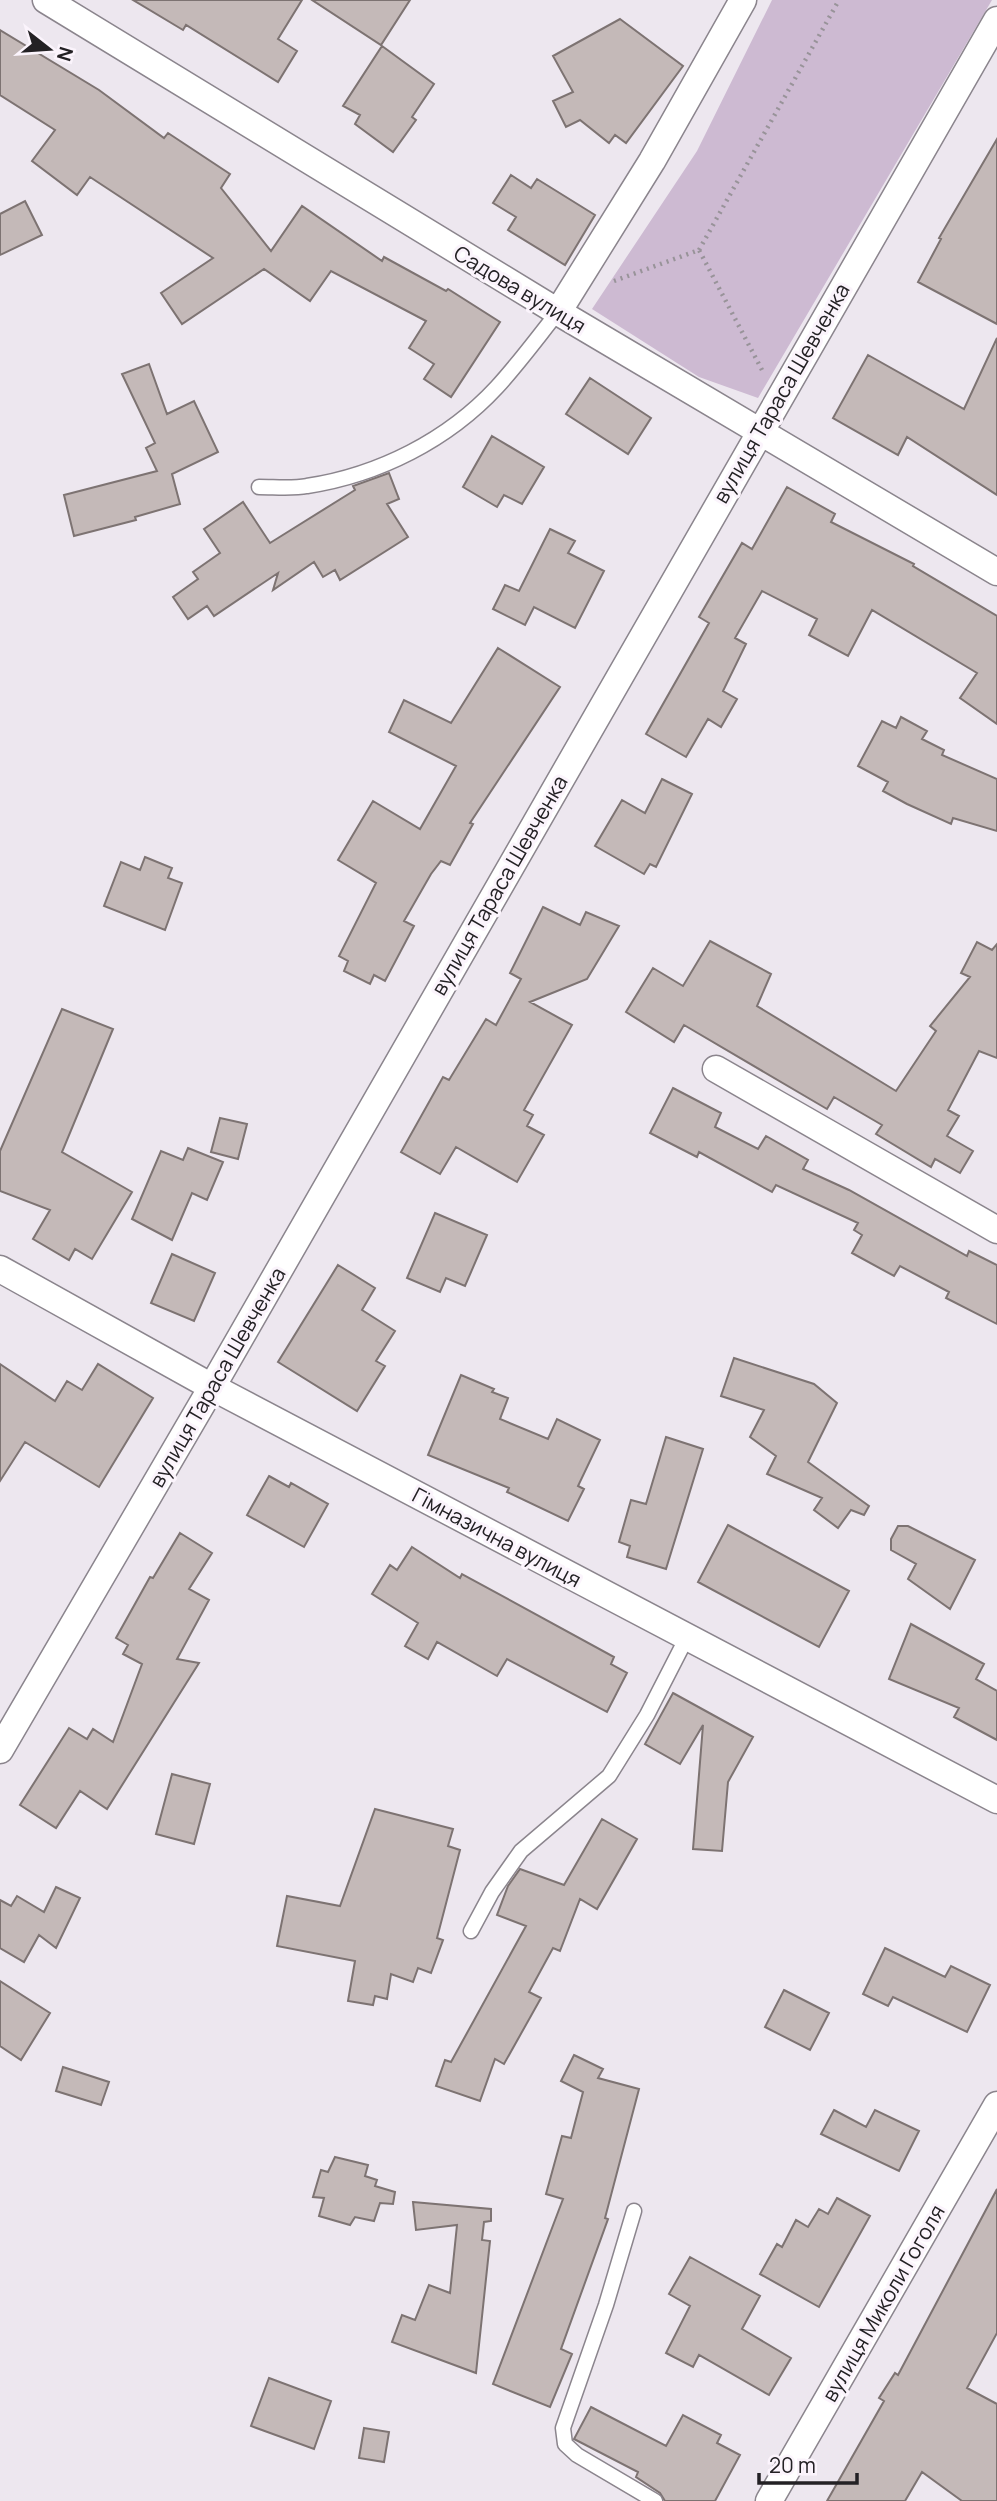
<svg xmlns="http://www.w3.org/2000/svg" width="997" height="2501" font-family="Manrope,sans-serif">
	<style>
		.green { fill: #cdbad2 }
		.building { fill: #c4b9b8; stroke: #7d7372; stroke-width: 2 }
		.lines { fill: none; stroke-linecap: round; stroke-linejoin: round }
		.service-casing { stroke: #8b858d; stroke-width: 17 }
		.minor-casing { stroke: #8b858d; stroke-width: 29 }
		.path { stroke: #989399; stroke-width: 4.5; stroke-dasharray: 2 5; stroke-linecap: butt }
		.service { stroke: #fff; stroke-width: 14 }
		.minor { stroke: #fff; stroke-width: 26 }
		.labels { text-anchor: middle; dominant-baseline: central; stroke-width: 6; stroke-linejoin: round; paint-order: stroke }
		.street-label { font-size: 21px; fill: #232124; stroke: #fbf4fc }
	</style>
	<rect width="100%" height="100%" fill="#ede7ef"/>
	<!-- green -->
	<path class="green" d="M 772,0 L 992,0 L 758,398 L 699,377 L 592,309 L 697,151 Z"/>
	<!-- building -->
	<path class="building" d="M 133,0 L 302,0 L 278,39 L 297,51 L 278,82 L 186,25 L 183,30 Z
		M 312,0 L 410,0 L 381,45 Z
		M 620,19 L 683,66 L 626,143 L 615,135 L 609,143 L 580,120 L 566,127 L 553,101 L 573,92 L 553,56 Z
		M 0,30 L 99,90 L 164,138 L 168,133 L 230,174 L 221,188 L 271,251 L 302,206 L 382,261 L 384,257 L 446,291 L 448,289 L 500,322 L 451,397 L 424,379 L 434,364 L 409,348 L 426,321 L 331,271 L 310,301 L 264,269 L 182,324 L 161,293 L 213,258 L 90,177 L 77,195 L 32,161 L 55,130 L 0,95 Z
		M 382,46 L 434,84 L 412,117 L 416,120 L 393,152 L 355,124 L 360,115 L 343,106 Z
		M 997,139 L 997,324 L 918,282 L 941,239 L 939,238 Z
		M 511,175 L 531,188 L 537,179 L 595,215 L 565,265 L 508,230 L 516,217 L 493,203 Z
		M 25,201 L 42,235 L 0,255 L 0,214 Z
		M 997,338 L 997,495 L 907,437 L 898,455 L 833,418 L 868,355 L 964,409 Z
		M 149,364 L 167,414 L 194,401 L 218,452 L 172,474 L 180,504 L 135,517 L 136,520 L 74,536 L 64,495 L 157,471 L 146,448 L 155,443 L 122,374 Z
		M 590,378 L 651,418 L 628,454 L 566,414 Z
		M 492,436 L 544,467 L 522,504 L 504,495 L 497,507 L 463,487 Z
		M 389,473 L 399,499 L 387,504 L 408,537 L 340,580 L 335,570 L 323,577 L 314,562 L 273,590 L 278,573 L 214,616 L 207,606 L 188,619 L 173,597 L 198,579 L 193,572 L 220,553 L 204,529 L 243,502 L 270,543 L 355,490 L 353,486 Z
		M 787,487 L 835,514 L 831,522 L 914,564 L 913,566 L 997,616 L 997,724 L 960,698 L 977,673 L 872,610 L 848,656 L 809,635 L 817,619 L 762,591 L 735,638 L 746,644 L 723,691 L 737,699 L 721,727 L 708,719 L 686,757 L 646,734 L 709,623 L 699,617 L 742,543 L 752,549 Z
		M 550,529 L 575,541 L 568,553 L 604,571 L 575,628 L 534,607 L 525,625 L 493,609 L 505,585 L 519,591 Z
		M 498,648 L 560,687 L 470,823 L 473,824 L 450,865 L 441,861 L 431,874 L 404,921 L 414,926 L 385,981 L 374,975 L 370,984 L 344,971 L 348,961 L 339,956 L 376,883 L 338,860 L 373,801 L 420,829 L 456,766 L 389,732 L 404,700 L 451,723 Z
		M 901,717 L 927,731 L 922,739 L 944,750 L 942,755 L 997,779 L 997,831 L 953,818 L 951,824 L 907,804 L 883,791 L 888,782 L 858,766 L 882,721 L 896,728 Z
		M 662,779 L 692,794 L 656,867 L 650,864 L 644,874 L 595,846 L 622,800 L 645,813 Z
		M 145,857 L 172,868 L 168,878 L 182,883 L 165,930 L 104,906 L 121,862 L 140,870 Z
		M 543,907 L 580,925 L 586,912 L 619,926 L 587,979 L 530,1002 L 572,1025 L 524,1110 L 533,1115 L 527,1126 L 544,1135 L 517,1182 L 456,1147 L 440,1174 L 401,1152 L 443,1077 L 449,1080 L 486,1019 L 496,1025 L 521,979 L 510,973 Z
		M 710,941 L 771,974 L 757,1006 L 896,1091 L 936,1031 L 930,1026 L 970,977 L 961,973 L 977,942 L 992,950 L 997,944 L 997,1058 L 979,1051 L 948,1110 L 959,1116 L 947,1136 L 973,1151 L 960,1173 L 935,1159 L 931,1167 L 876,1134 L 882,1125 L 834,1097 L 827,1109 L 684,1025 L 674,1042 L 626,1012 L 653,968 L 683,986 Z
		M 62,1009 L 113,1029 L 62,1152 L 132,1192 L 92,1259 L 75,1249 L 69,1260 L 33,1239 L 50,1210 L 0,1191 L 0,1151 Z
		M 673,1088 L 721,1113 L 715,1127 L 758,1149 L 766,1136 L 808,1160 L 803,1169 L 849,1190 L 967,1256 L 969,1251 L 997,1265 L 997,1324 L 946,1298 L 949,1292 L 900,1266 L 894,1276 L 852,1253 L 862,1235 L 854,1230 L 858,1223 L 776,1185 L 772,1192 L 699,1152 L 697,1157 L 650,1133 Z
		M 220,1118 L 247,1124 L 238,1159 L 211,1152 Z
		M 188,1148 L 223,1162 L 207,1200 L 192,1193 L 172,1240 L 132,1219 L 161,1151 L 183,1160 Z
		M 435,1213 L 487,1235 L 465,1286 L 446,1278 L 440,1292 L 407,1278 Z
		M 172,1254 L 215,1273 L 194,1321 L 151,1303 Z
		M 338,1265 L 375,1288 L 362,1310 L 395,1331 L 376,1361 L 385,1366 L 357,1411 L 278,1362 Z
		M 734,1358 L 814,1384 L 837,1403 L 808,1462 L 869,1506 L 864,1515 L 851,1510 L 838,1528 L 814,1510 L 822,1498 L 767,1474 L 776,1456 L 750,1437 L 764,1410 L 721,1396 Z
		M 0,1364 L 55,1401 L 67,1381 L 82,1390 L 98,1364 L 153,1398 L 99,1487 L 25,1442 L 0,1481 Z
		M 461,1375 L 494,1389 L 492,1392 L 508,1398 L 500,1419 L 548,1439 L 557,1419 L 600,1440 L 578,1486 L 584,1489 L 568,1521 L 507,1492 L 509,1488 L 428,1455 Z
		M 666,1437 L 703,1449 L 666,1569 L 627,1557 L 630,1546 L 619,1542 L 631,1500 L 646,1504 Z
		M 269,1476 L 289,1487 L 291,1483 L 328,1504 L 304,1547 L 247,1515 Z
		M 728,1525 L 849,1591 L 819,1647 L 698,1582 Z
		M 898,1526 L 908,1526 L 975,1560 L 950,1609 L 908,1579 L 916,1564 L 891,1550 L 891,1539 Z
		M 180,1533 L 212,1553 L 189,1589 L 209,1600 L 177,1659 L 199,1663 L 107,1809 L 80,1791 L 56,1828 L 20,1805 L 69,1728 L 87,1739 L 93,1729 L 113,1742 L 142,1664 L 123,1654 L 128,1645 L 116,1638 L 150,1577 L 153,1578 Z
		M 412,1547 L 460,1578 L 462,1574 L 614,1657 L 611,1664 L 627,1673 L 607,1712 L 507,1659 L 497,1676 L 437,1642 L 428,1659 L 405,1646 L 418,1623 L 372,1594 L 390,1565 L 397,1570 Z
		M 911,1624 L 984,1664 L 976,1679 L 997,1691 L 997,1740 L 954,1717 L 959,1708 L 889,1679 Z
		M 673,1693 L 753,1737 L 728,1782 L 722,1851 L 693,1849 L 703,1725 L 680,1764 L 645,1744 Z
		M 172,1774 L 210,1784 L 194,1844 L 156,1834 Z
		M 375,1809 L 453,1829 L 448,1846 L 460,1850 L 437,1938 L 443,1940 L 431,1973 L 418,1968 L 413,1982 L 391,1974 L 387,1999 L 375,1996 L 373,2005 L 348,2001 L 355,1961 L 277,1946 L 287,1896 L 340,1906 Z
		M 602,1819 L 637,1839 L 597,1909 L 580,1899 L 560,1951 L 553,1948 L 529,1992 L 541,1998 L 504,2064 L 495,2059 L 480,2101 L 436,2086 L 445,2060 L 451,2062 L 526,1926 L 497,1915 L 508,1886 L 520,1869 L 564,1885 Z
		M 56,1887 L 80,1898 L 56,1948 L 39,1935 L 24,1962 L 0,1948 L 0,1900 L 11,1906 L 17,1896 L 44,1912 Z
		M 885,1948 L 945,1977 L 951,1966 L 990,1985 L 967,2032 L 893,1997 L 888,2006 L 863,1994 Z
		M 0,1981 L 50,2013 L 21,2060 L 0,2046 Z
		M 784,1990 L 829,2013 L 810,2050 L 765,2027 Z
		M 574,2055 L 603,2069 L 598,2078 L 639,2089 L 605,2218 L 608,2219 L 561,2349 L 572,2354 L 550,2407 L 493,2384 L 563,2199 L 546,2194 L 562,2136 L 571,2138 L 583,2092 L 561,2081 Z
		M 63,2067 L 109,2082 L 101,2105 L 56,2091 Z
		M 834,2110 L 866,2127 L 875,2110 L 919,2131 L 899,2171 L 821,2134 Z
		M 335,2157 L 368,2165 L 365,2176 L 377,2180 L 375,2186 L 395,2192 L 393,2204 L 380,2203 L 374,2221 L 355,2217 L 350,2225 L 319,2216 L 324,2198 L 313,2197 L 321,2170 L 328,2172 Z
		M 997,2189 L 997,2333 L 967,2388 L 997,2404 L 997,2501 L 962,2501 L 922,2472 L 905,2501 L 827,2501 L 884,2401 L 879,2398 L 895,2373 L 898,2375 Z
		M 837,2198 L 870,2216 L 819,2307 L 760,2274 L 777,2244 L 782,2247 L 796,2220 L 808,2227 L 819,2209 L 828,2214 Z
		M 413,2202 L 491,2209 L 491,2221 L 484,2222 L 482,2240 L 490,2241 L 476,2373 L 392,2342 L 402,2315 L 415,2320 L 429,2285 L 450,2293 L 457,2225 L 416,2230 Z
		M 690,2257 L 760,2296 L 742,2329 L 791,2358 L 769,2395 L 699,2355 L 693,2367 L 666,2353 L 690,2306 L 669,2294 Z
		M 269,2378 L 331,2401 L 314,2449 L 251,2426 Z
		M 591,2407 L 666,2446 L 683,2415 L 721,2435 L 717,2443 L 740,2455 L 715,2501 L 665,2501 L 660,2493 L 636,2477 L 638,2472 L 574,2439 Z
		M 364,2428 L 389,2432 L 384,2462 L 359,2458 Z"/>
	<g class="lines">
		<defs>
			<path id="service" d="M 259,487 C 275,487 292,489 307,486 C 379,475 448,440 497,387 C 519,363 538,337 558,312
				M 471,1931 L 492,1892 L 521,1851 L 609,1776 L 647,1715 L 687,1637
				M 634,2211 L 606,2305 L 563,2428 L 565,2444 L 577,2455 L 655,2501"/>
			<path id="minor" d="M 46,0 L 558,312 L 997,572
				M 558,312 L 652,161 L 743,0
				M 716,1069 L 997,1230
				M 0,1269 L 212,1387 L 997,1800
				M 0,1750 L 212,1387 L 997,20
				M 769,2501 L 997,2105"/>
		</defs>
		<!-- service casing -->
		<use href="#service" class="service-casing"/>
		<!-- minor casing -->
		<use href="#minor" class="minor-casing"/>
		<!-- path -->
		<path class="path" d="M 699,250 L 839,0
			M 614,281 L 699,250 L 762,370"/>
		<!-- service -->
		<use href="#service" class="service"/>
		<!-- minor -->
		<use href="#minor" class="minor"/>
	</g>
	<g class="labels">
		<!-- street labels -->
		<g class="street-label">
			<text transform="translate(520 289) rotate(31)">Садова вулиця</text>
			<text transform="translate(781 393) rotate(-60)">вулиця Тараса Шевченка</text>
			<text transform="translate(499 885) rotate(-60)">вулиця Тараса Шевченка</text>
			<text transform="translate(217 1377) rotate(-60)">вулиця Тараса Шевченка</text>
			<text transform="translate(497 1537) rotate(28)">Гімназична вулиця</text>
			<text transform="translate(883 2303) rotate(-60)">вулиця Миколи Гоголя</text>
		</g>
	</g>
	<!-- north arrow -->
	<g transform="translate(49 49) rotate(107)" stroke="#fbf4fc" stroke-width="5" paint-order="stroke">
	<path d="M0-5L12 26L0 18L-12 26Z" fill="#232124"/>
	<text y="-10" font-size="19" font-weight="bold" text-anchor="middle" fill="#232124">N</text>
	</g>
	<!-- scale -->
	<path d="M759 2473v10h98v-10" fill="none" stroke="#232124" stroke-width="3.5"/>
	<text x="769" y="2473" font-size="21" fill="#232124" stroke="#fbf4fc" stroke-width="5" paint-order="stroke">20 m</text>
</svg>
